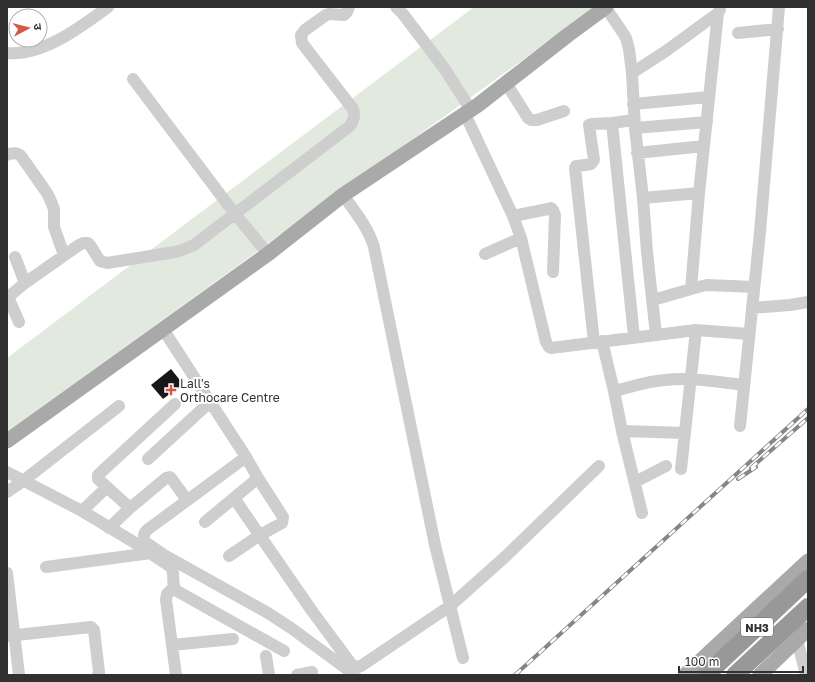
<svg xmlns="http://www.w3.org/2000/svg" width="815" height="682" font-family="'Golos Text','Noto Sans Devanagari',sans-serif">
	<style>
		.grass { fill: #e2e9de }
		.building { fill: #181818 }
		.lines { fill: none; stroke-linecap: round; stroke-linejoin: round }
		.minor { stroke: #cecece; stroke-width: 12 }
		.major { stroke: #a9a9a9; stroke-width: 15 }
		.highway { stroke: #989898; stroke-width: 18 }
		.rail-casing { stroke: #868686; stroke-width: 4 }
		.rail { stroke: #fff; stroke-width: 2.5; stroke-dasharray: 8; stroke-linecap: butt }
		.poi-dot { fill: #d55746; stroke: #fff; stroke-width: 1.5 }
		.labels { text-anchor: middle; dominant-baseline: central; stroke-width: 4; stroke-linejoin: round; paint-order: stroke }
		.shield { fill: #fff; stroke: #6f6f6f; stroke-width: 1 }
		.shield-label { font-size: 11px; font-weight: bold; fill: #313131 }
		.poi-label { font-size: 12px; fill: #313131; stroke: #fff; text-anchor: start }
	</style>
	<rect width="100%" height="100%" fill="#fff"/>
	<!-- grass -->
	<path class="grass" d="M 474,7 L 596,7 L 7,432 L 7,358 Z"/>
	<!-- building -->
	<path class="building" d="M 171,369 L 183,384 L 163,399 L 151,385 Z"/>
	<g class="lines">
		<!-- minor -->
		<path class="minor" d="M 396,7 L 403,14 L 444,68 L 471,110
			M 606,8 L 623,33 L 626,38 L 629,49 L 632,73 L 635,128 L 643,198 L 647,252 L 656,335
			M 738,33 L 778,29
			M 7,53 C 43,56 81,27 108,7
			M 632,73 L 666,51 L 718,13 L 720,10
			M 133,79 L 235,214 L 268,254
			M 506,83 L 528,118 L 531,120 L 537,120 L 564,111
			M 633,104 L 709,97
			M 465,114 L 513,216 L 548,209 L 551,208 L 553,210 L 555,215 L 553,272
			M 612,123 L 634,337
			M 635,128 L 707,122
			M 637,153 L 704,146
			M 7,155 C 11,153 17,152 21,156 L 47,193 L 50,199 L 54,209 L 54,227 L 64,255
			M 343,195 C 355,212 368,227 374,247 L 435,545 L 463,658
			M 643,198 L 699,193
			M 513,216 L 521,238 L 546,342 L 549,347 L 551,348 L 696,330 L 749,334
			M 485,254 L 521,238
			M 15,257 L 25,283
			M 691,289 L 699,193 L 718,13
			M 8,297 L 19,322
			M 7,298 L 25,283 L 79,245 L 83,243 L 88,243 L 90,245 L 100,261 L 107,263 L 175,252 L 182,250 L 194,245 L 350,126 C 354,120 355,116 353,109 L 302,43 L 301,35 L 305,30 L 326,15 L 329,14 L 344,15 L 347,12 L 349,7
			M 653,300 L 698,287 L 707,285 L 754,287
			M 752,308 L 790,305 L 808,302
			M 163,329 L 246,457 L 258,478 L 283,517 L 282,523 L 260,535 L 229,556
			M 602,341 L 614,391 L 622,431 L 642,513
			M 594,342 L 575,168 L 576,166 L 578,166 L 591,164 L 594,160 L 589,125 L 592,124 L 612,123 L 634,120
			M 614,391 C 631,387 648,381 665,380 C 691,377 718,382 744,385
			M 740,426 L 760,232 L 779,7
			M 622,431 L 685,433
			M 246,457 L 147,530 C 144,533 143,537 145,542 L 164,555 L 268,613 L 291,628 L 355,675
			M 148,459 L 210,402
			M 681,469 L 696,330
			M 7,472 L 82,511 L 132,541 L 171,567 C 176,575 170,584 177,591 L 284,651
			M 635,482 L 666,466
			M 7,492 L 23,481 L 119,406
			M 234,498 L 312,611 L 352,665 L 355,667 L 361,666 L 450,606 L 506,556 L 599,466
			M 130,508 L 98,479 L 98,475 L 175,404
			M 82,511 L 107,487
			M 205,522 L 258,478
			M 109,528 L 130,508 L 166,478 L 170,477 L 171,478 L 187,500
			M 46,567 L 151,553
			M 7,573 L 19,675
			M 174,587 L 167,594 L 166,600 L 176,675
			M 7,636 L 91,627 L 94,630 L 99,672 L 98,675
			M 797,639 L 806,675
			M 172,645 L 233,639
			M 266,656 L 269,675
			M 297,675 L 312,672"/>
		<!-- major -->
		<path class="major" d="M 7,441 L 268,254 L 343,195 L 478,105 L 568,35 L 606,7
			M 685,675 L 808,561
			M 760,675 L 808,629"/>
		<!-- highway -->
		<path class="highway" d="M 706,675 L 808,579
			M 735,675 L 808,607"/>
		<defs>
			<path id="rail" d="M 751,468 L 808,418
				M 738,479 L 756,467
				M 515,675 L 808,409"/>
		</defs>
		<!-- rail casing -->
		<use href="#rail" class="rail-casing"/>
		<!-- rail -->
		<use href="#rail" class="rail"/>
	</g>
	<!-- markers -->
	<path class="poi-dot" d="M169 384h4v4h4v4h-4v4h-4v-4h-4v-4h4z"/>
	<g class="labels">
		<!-- shield labels -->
		<rect class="shield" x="741" y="618" width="32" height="18" rx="3"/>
		<g class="shield-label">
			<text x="757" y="627">NH3</text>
		</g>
		<!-- poi labels -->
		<g class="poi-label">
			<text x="180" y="383">Lall's<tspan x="180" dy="14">Orthocare Centre</tspan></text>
		</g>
	</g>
	<!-- border -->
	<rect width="815" height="682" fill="none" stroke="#313131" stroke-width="16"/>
	<!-- north arrow -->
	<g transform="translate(28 28) rotate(83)"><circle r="19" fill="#ffffff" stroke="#adadad"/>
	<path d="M0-3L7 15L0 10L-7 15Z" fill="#d55746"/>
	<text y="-6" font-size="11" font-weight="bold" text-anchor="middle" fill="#313131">उ</text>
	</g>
	<!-- scale -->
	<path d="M679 666v6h124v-6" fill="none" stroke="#313131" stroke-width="2"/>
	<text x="685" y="666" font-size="12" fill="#313131" stroke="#ffffff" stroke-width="3" paint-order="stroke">100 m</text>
</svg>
